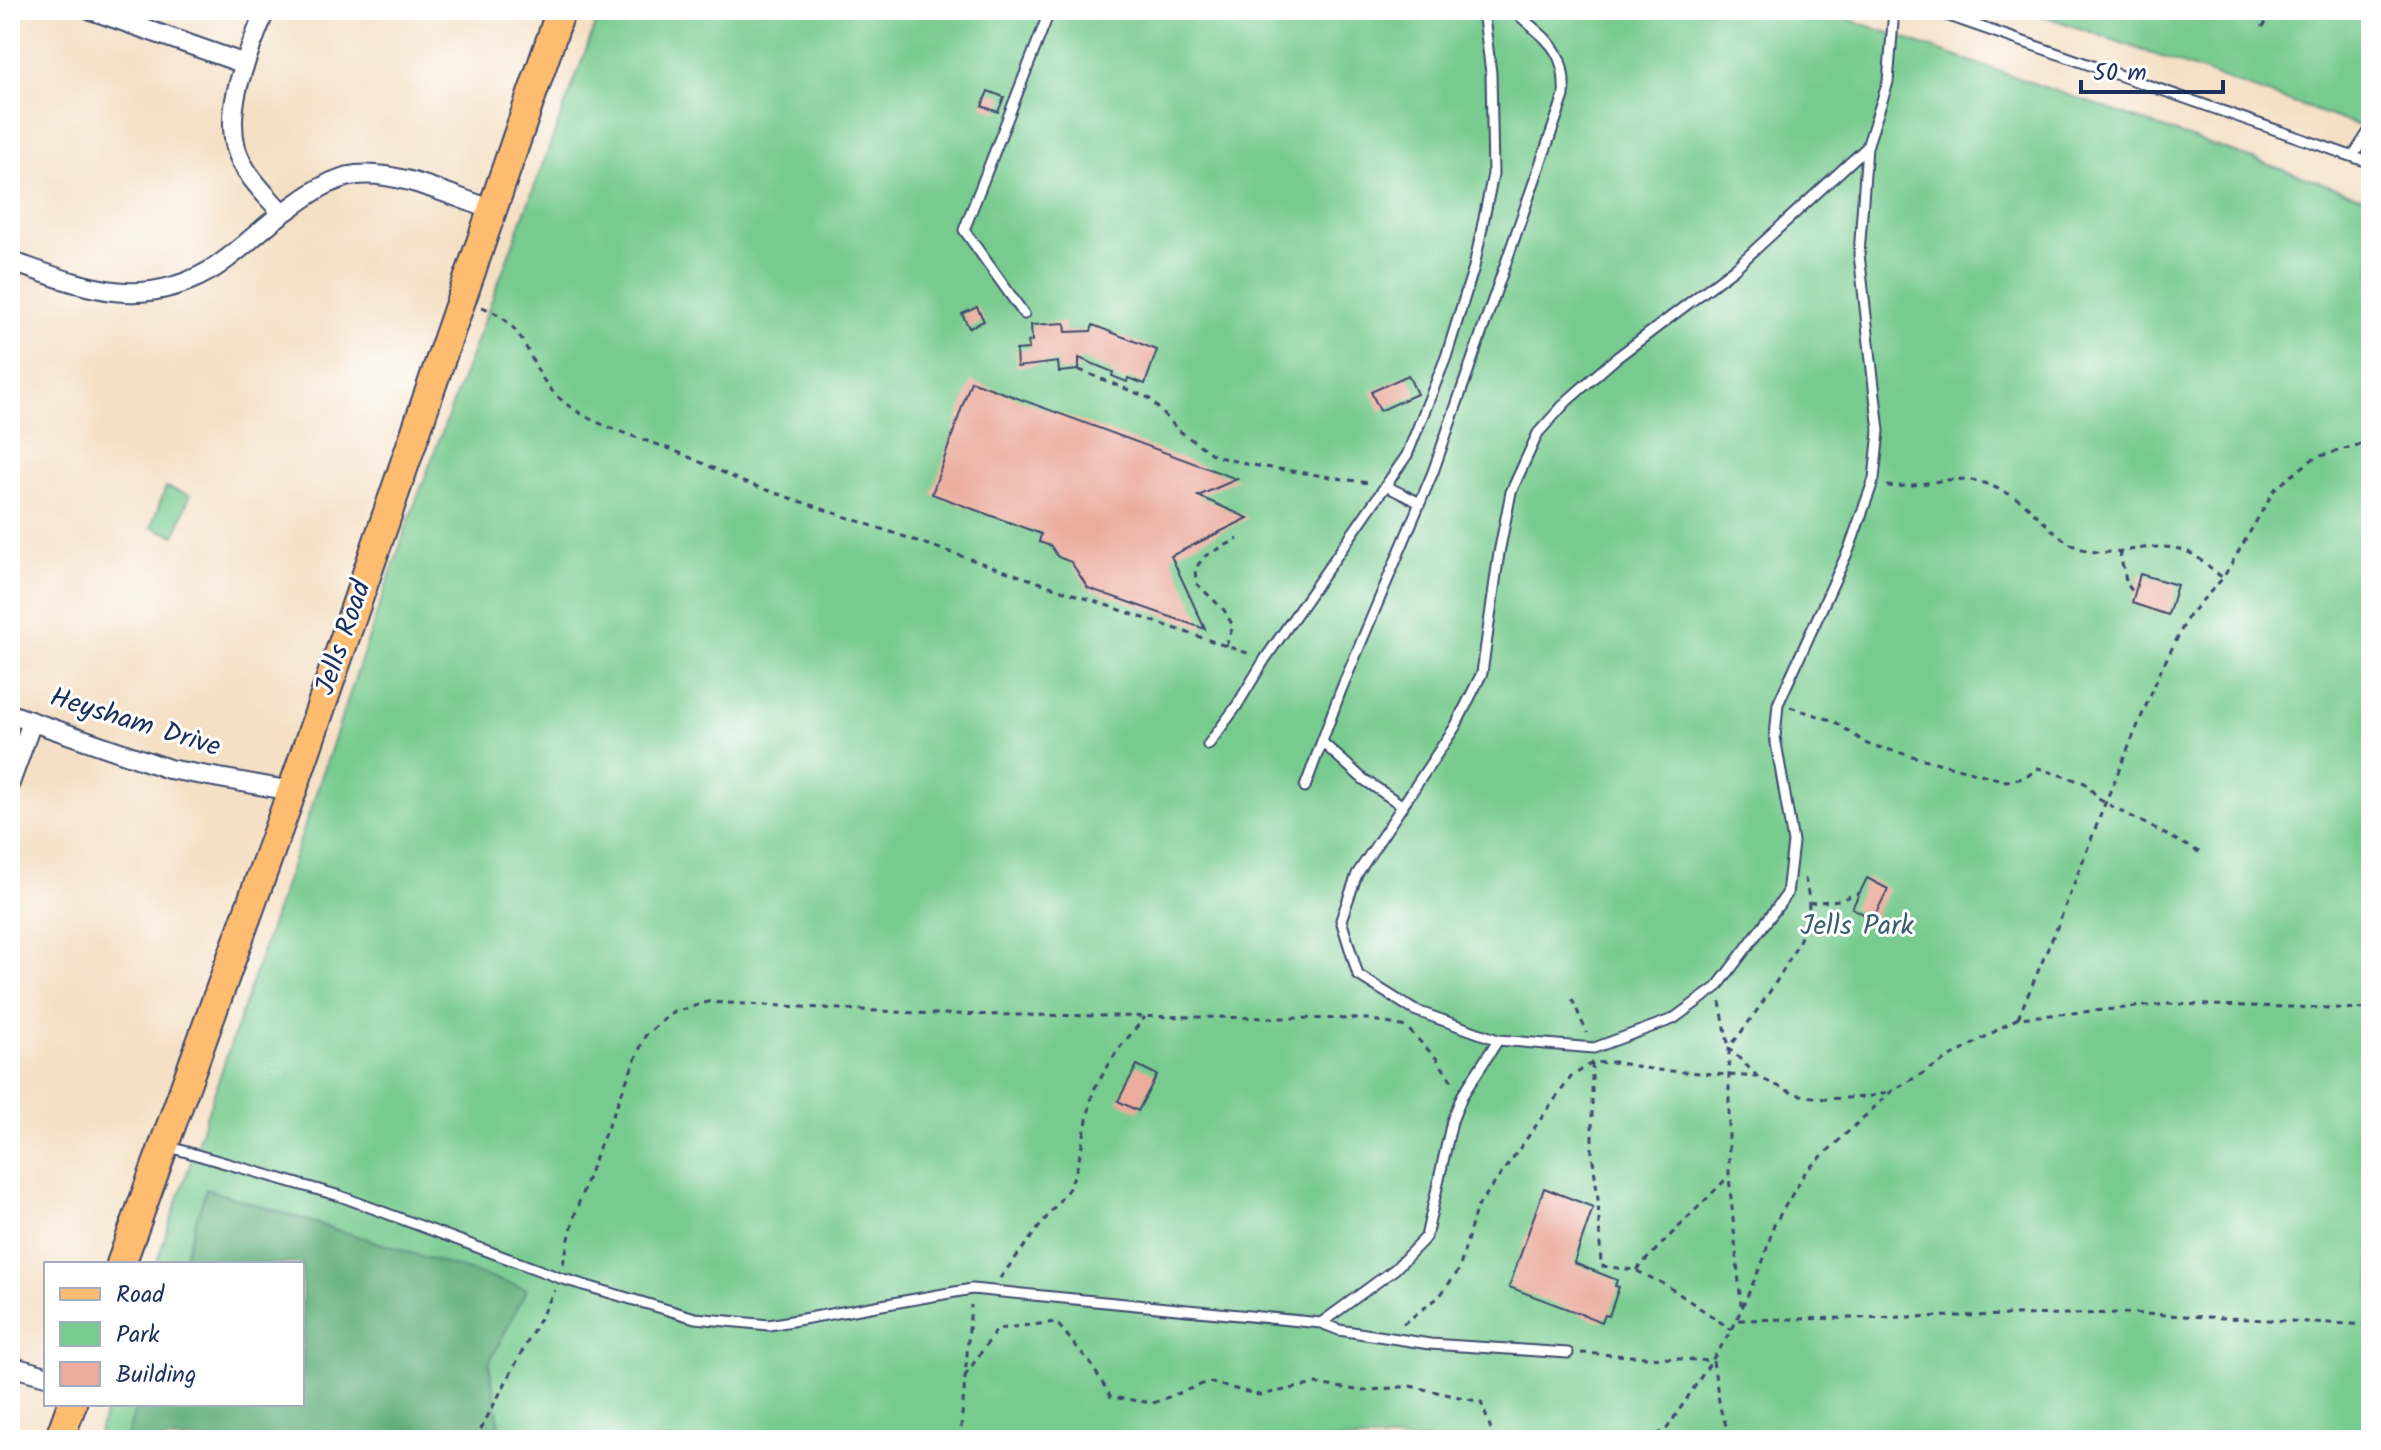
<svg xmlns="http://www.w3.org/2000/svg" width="2381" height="1450" font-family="Kalam,sans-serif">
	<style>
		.green { fill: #77cb8e; stroke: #497d76; stroke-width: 2 }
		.forest { fill: #61af79; stroke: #3e6f6c; stroke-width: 2 }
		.building { fill: #ebac9d }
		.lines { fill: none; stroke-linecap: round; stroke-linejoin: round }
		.lane-casing { stroke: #3c4a6d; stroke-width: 13 }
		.street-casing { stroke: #3c4a6d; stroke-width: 22 }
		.primary-casing { stroke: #3c4a6d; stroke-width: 32 }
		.path { stroke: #3c4a6d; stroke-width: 3; stroke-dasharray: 6 6; stroke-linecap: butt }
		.lane { stroke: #fff; stroke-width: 9 }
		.street { stroke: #fff; stroke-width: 18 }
		.primary { stroke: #fdbc70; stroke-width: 28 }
		.labels { text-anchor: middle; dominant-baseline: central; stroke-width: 6; stroke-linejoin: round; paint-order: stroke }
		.street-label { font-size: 28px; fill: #1b2f5e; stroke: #fff }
		.park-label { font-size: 28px; fill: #375e6c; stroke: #fff }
	</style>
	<rect width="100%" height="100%" fill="#fff"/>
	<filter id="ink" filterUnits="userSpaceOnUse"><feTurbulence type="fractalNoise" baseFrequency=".0125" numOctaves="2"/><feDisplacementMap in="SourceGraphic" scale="16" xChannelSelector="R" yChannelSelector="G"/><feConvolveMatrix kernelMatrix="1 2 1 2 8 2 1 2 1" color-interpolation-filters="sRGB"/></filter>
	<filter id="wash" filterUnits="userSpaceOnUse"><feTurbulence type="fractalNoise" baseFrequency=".006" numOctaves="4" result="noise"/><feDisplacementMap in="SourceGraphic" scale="32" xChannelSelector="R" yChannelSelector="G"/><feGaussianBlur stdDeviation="1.8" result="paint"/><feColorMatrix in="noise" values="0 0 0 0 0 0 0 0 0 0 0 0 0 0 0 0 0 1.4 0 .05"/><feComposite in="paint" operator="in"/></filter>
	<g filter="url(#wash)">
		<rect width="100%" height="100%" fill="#f5e0c5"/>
		<!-- green -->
		<path class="green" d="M 601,10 L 1822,10 L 2371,200 L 2371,1440 L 96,1440 L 108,1404 L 302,1404 L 302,1264 L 156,1264 L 407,525 Z
			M 2027,10 L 2371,10 L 2371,130 Z
			M 166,487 L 190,495 L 175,536 L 151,527 Z"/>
		<!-- forest -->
		<path class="forest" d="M 206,1189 L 527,1289 L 489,1363 L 502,1440 L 126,1440 L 137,1404 L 302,1404 L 302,1264 L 182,1264 Z"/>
		<g id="blocks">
			<!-- building -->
			<path class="building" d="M 988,91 L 1004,97 L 998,112 L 982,106 Z
				M 977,307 L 984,321 L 969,328 L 962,314 Z
				M 1065,323 L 1066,332 L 1091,331 L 1093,325 L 1157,350 L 1145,384 L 1128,378 L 1127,382 L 1112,376 L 1113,372 L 1079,358 L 1079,370 L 1059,372 L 1058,362 L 1017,367 L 1016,350 L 1029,349 L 1028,342 L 1032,341 L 1031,325 Z
				M 1408,375 L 1417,394 L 1380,411 L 1371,392 Z
				M 971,381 L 1237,479 L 1198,496 L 1248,518 L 1171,556 L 1205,629 L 1088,588 L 1071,562 L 1058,557 L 1051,546 L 1039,542 L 1041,534 L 932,494 Z
				M 2140,574 L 2177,585 L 2168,615 L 2132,603 Z
				M 1867,878 L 1888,889 L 1873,919 L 1852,908 Z
				M 1137,1065 L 1157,1075 L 1138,1111 L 1118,1101 Z
				M 1544,1188 L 1593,1207 L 1574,1263 L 1617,1280 L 1615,1286 L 1619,1287 L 1609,1316 L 1605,1315 L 1602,1322 L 1509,1287 Z"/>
		</g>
	</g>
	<g filter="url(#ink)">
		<use href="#blocks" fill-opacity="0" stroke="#3c4a6d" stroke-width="2"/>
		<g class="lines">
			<defs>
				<path id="lane" d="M 1932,10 L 2371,163
					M 1867,147 L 1734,269 L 1615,359 L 1568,400 L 1538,433 L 1511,492 L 1499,553 L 1482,673 L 1455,727 L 1357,874 L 1341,920 L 1358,975 L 1414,1010 L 1498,1040 L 1594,1048 L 1673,1019 L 1717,987 L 1787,894 L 1793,842 L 1775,737 L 1778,704 L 1849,549 L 1874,479 L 1879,431 L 1859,254 L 1867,147 L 1888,82 L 1894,10
					M 2353,156 L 2371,128
					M 1024,314 L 964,230 L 1050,10
					M 1386,486 L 1420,503
					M 1323,743 L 1363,779 L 1403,806
					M 1208,745 L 1236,707 L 1265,659 L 1407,455 L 1446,357 L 1474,267 L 1493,174 L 1491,73 L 1483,10
					M 1305,787 L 1341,690 L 1433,472 L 1564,96 C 1567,48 1546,40 1513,10
					M 166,1146 L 340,1196 L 560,1278 L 695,1318 L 769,1325 L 972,1289 L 1321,1323 L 1395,1269 L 1426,1237 L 1452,1121 L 1462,1096 L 1498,1040
					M 1321,1323 L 1339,1330 L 1430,1344 L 1568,1353"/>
				<path id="street" d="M 91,10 L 245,64
					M 265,10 C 250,52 224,102 236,148 C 242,172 266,195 282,213
					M 10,261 C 80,285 137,312 209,271 C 237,255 259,229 286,211 C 307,196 330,178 356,175 C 397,170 451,196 491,209
					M 10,714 L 169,769 L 292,791
					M 10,783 L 32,722
					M 10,1366 L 46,1376"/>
				<path id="primary" d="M 121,1264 L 292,791 L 561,10
					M 59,1440 L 72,1404"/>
			</defs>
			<!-- lane casing -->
			<use href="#lane" class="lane-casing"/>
			<!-- street casing -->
			<use href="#street" class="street-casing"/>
			<!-- primary casing -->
			<use href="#primary" class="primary-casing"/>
			<!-- path -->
			<path class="path" d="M 2262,27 L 2278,10
				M 482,307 C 530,325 526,365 555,394 C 585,424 632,435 670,449 C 695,459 719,471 743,482 L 1250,654
				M 1079,370 L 1149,398 L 1178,430 L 1215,456 L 1246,464 L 1369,483
				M 1887,486 C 1919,489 1953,472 1984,483 C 1997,488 2016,496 2027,506 C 2044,521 2062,544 2085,550 C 2116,559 2155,538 2188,552 C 2200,557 2212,570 2223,578
				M 2119,551 L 2127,584 L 2133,592
				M 1226,646 L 1233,626 L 1224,610 L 1196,583 L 1195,569 L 1205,556 L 1238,539
				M 1790,707 L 1834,721 L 1867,744 L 2006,781 L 2025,778 L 2038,768 L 2085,783 L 2100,800 L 2201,853
				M 1809,903 L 1840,900 L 1859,893
				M 1572,999 L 1587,1033
				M 1720,1002 L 1729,1048 L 1729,1176 L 1741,1305
				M 2018,1018 L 2058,925 L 2106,801 L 2161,670 L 2189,615 L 2223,578 L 2275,489 L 2314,458 L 2371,441
				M 1592,1063 L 1592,1152 L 1598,1199 L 1601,1266 L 1635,1270 L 1666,1285 L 1732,1330
				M 1758,1077 L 1729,1048 C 1755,1015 1791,964 1806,925 C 1811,912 1809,890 1804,876
				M 563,1264 L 575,1214 L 592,1165 L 645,1036 L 671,1013 L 708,1002 L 935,1014 L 1368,1019 L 1406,1027 L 1437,1059 L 1453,1083
				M 1636,1270 L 1729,1176
				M 1000,1278 L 1070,1187 L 1078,1164 L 1093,1091 L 1117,1051 L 1145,1017
				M 1739,1320 L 2123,1313 L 2371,1325
				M 1403,1324 L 1439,1297 L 1459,1270 L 1476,1209 L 1571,1077 L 1592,1063 L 1615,1062 L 1656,1070 L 1758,1077 L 1795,1094 L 1825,1099 L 1867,1097 L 1888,1092
				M 1581,1353 L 1713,1361
				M 1713,1361 L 1720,1408 L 1731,1440
				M 965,1376 L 997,1329 L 1056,1322 L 1091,1364 L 1111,1397 L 1153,1403 L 1208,1382 L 1259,1395 L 1316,1384 L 1363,1391 L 1410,1386 L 1481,1402 L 1495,1440
				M 475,1440 L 555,1290
				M 960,1440 L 971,1305
				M 1645,1440 L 1666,1430 L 1732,1330 L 1763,1261 L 1774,1225 L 1806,1171 L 1892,1091 L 2018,1018 L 2168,1004 L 2371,1009"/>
			<!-- lane -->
			<use href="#lane" class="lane"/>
			<!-- street -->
			<use href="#street" class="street"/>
			<!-- primary -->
			<use href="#primary" class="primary"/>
		</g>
	</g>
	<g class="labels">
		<!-- street labels -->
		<g class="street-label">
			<text transform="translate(344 638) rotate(-71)">Jells Road</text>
			<text transform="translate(135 723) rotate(17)">Heysham Drive</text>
		</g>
		<!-- park labels -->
		<g class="park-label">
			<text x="1857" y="926">Jells Park</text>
		</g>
	</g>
	<!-- margin -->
	<rect width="2381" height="1450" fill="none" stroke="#fff" stroke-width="40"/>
	<!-- legend -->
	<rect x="44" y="1262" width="260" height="144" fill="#ffffff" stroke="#a4acbf" stroke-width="2"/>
	<rect x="60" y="1288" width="40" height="12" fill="#fdbc70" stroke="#a4acbf" stroke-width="2"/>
	<text x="116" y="1302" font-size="24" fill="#1b2f5e">Road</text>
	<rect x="60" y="1322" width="40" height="24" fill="#77cb8e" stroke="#a4acbf" stroke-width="2"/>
	<text x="116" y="1342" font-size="24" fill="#1b2f5e">Park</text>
	<rect x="60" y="1362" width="40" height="24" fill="#ebac9d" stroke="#a4acbf" stroke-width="2"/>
	<text x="116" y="1382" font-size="24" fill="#1b2f5e">Building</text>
	<!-- scale -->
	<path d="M2081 80v12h142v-12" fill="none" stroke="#1b2f5e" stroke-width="4"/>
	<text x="2093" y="80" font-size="24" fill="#1b2f5e" stroke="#ffffff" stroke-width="6" paint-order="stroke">50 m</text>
</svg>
